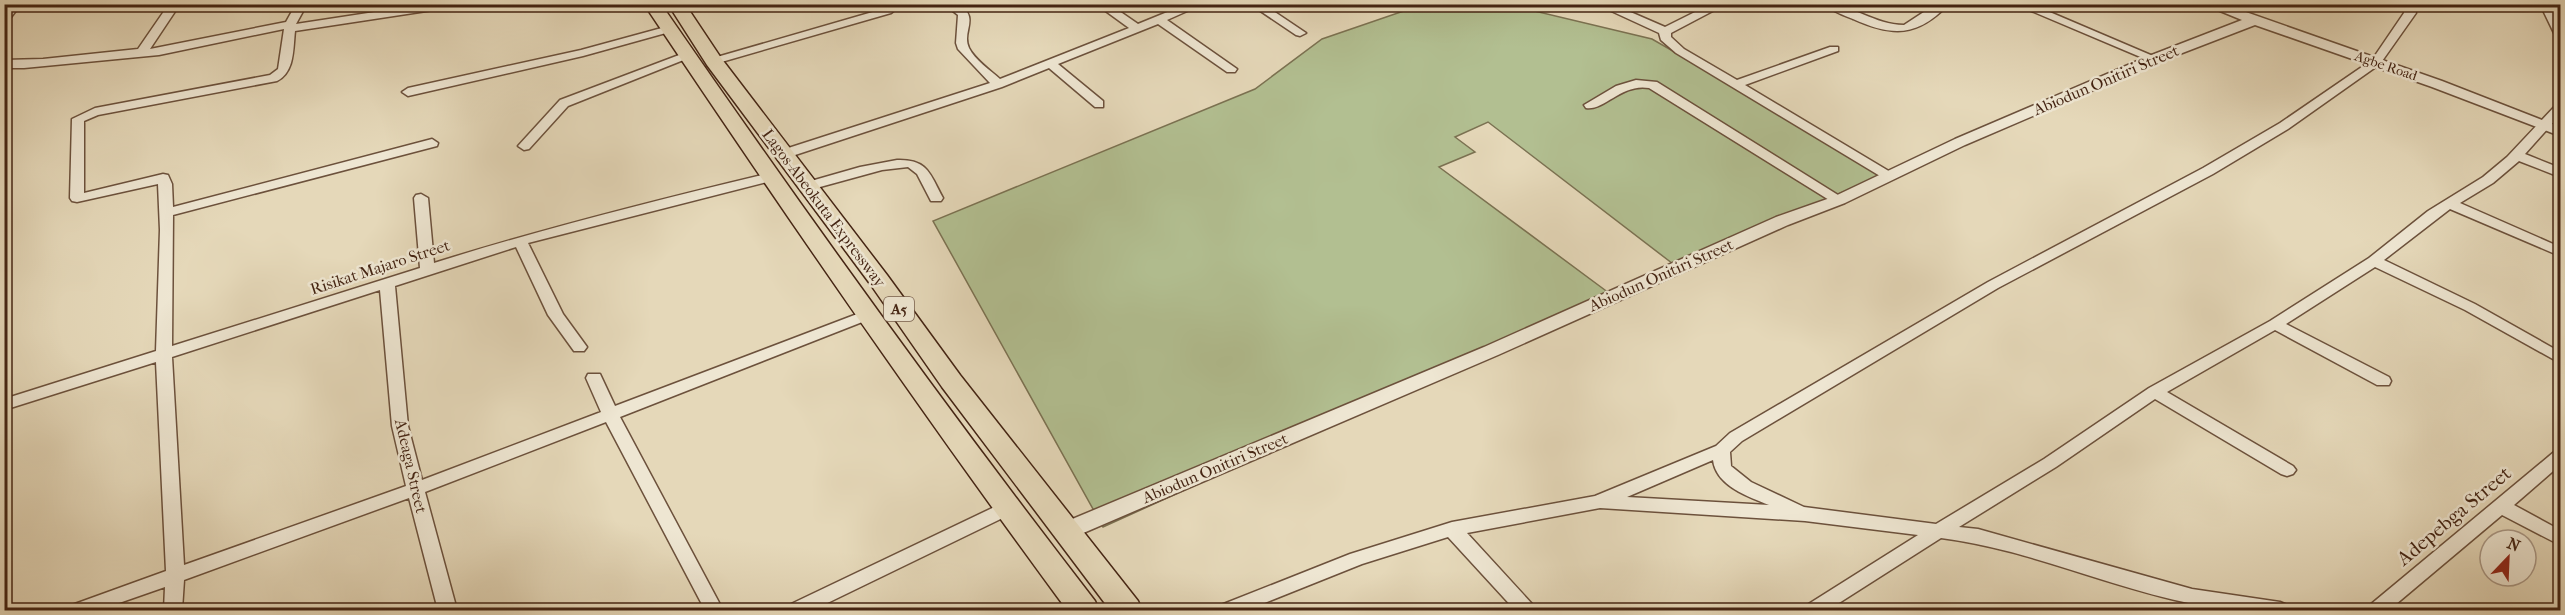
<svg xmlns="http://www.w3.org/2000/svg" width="2565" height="615" font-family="'IM FELL French Canon',serif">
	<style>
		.green { fill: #b2bf91; stroke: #7b7252; stroke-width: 1.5 }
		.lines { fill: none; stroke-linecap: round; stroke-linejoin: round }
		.minor-casing { stroke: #6c513c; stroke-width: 3 }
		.tertiary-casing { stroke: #6c513c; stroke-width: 3 }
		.trunk-casing { stroke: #442413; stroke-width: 3 }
		.minor { fill: #eee6d2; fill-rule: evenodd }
		.tertiary { fill: #eee6d2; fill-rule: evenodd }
		.trunk { fill: #e5d8b9; fill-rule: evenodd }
		.labels { text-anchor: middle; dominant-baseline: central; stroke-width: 5; stroke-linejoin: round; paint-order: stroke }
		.far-street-label { font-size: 14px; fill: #442413; stroke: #eee6d2 }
		.shield { fill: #eee6d2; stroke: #775e4c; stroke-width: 1.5 }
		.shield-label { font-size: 15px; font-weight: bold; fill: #442413 }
		.street-label { font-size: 16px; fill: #442413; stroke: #eee6d2 }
		.near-street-label { font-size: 20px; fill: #442413; stroke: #eee6d2 }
	</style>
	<rect width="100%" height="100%" fill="#e5d8b9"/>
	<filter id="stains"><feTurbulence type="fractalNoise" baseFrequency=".00333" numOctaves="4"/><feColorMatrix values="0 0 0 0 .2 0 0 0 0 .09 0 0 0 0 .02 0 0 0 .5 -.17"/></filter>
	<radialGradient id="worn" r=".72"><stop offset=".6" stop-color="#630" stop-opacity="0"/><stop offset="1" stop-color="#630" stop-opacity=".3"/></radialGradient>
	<!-- green -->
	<path class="green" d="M 1424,4 L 1509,5 L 1652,39 L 1885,173 L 1677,267 L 1488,122 L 1455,137 L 1475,152 L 1439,167 L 1613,296 L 1103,527 L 933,221 L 1255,89 L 1322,39 Z"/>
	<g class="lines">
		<defs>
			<path id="minor" d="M 10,4 L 21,4 L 8,21 L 4,22 L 4,11 Z
				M 169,4 L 180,4 L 150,49 L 286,22 L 296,4 L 307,4 L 296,24 L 427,4 L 458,4 L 453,7 L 295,31 C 293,48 295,72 277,81 L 98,115 L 84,121 L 84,193 L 163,174 L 168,175 L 172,184 L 173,207 L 432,139 L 438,143 L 437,146 L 173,215 L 172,346 L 420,268 L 414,198 L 416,195 L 421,194 L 428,198 L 434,263 C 545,228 657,200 770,173 L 775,174 L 777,177 L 775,180 L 528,243 L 563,314 L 587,347 L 584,351 L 574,351 L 548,315 L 516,247 L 395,286 L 408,426 L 422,480 L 601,412 L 586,378 L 588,374 L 600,374 L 615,406 L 865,311 L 875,311 L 878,314 L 875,317 L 620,417 L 723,610 L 705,610 L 606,422 L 425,492 L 457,610 L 438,610 L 409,498 L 184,580 L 182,610 L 164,610 L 165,587 L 99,610 L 70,610 L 72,605 L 166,571 L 156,362 L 4,410 L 4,399 L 156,351 L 160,230 L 158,184 L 77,202 L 72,201 L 70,198 L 72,119 L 95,108 L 270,75 L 278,69 L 284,29 L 159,55 L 24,68 L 4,68 L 4,60 L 43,59 L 138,49 ZM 380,290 L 392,426 L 406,486 L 184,565 L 172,357 Z
				M 884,4 L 895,4 L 896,9 L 891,13 L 718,63 L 714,65 L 708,61 L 710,59 L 883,9 Z
				M 944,4 L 958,4 C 981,18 961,31 969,48 C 975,60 990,70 1000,79 L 1129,28 L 1096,4 L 1109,4 L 1138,24 L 1187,4 L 1203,4 L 1167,20 L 1237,69 L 1235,72 L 1227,72 L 1158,24 L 1058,64 L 1103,101 L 1103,107 L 1095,107 L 1049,68 L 1002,87 L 789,157 L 779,157 L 778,154 L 779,151 L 990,83 L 958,49 L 956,43 L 958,15 Z
				M 1250,4 L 1263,4 L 1306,33 L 1300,36 L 1296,35 Z
				M 1596,4 L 1612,4 L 1665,27 L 1711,4 L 1726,4 L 1671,33 L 1671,37 L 1684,49 L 1737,80 L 1830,47 L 1838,47 L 1838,51 L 1745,85 L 1897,176 L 1890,180 L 1885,179 L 1676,53 L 1661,40 L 1659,33 Z
				M 1824,4 C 1852,4 1875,25 1904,25 L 1936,4 L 1949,4 C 1917,37 1893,37 1853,19 C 1843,15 1832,11 1824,4 Z
				M 2015,4 L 2031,4 L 2160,59 L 2158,61 L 2150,61 Z
				M 2405,4 L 2415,4 L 2416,13 L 2380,64 L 2288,129 L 2213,174 L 1998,288 L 1742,441 L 1730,452 L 1731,466 L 1751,482 L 1804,507 L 1936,524 L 2044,459 L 2149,388 L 2270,321 L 2369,258 L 2428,211 L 2483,177 L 2507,157 L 2556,105 L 2560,104 L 2560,115 L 2525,154 L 2560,168 L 2560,177 L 2519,161 L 2493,183 L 2460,203 L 2560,247 L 2560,256 L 2450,209 L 2384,260 L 2475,304 L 2560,352 L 2560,363 L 2465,310 L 2375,267 L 2286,324 L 2389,377 L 2391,381 L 2389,385 L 2377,385 L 2275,330 L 2167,392 L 2293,466 L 2296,470 L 2293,474 L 2287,476 L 2281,474 L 2155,399 L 2056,467 L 1959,527 L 1978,529 L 2192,589 L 2280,602 L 2287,605 L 2289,610 C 2257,610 2226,610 2193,604 C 2108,587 2028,549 1941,538 L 1828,610 L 1805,610 L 1807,605 L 1918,535 L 1805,521 L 1600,508 L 1467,533 L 1533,605 L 1535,610 L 1515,610 L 1448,537 L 1362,564 L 1247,610 L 1218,610 L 1221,605 L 1350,554 L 1452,522 L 1595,496 L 1716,446 L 1730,433 L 1988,282 L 2203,168 L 2280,123 L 2372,60 L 2404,13 ZM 1713,460 C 1716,486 1749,497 1769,505 L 1627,497 Z
				M 2540,4 L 2551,4 L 2560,23 L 2560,36 L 2554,33 Z
				M 669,26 L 675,29 L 673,31 L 583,56 L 408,96 L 402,92 L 408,88 L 581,50 Z
				M 687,52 L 691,53 L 691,57 L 568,106 L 529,149 L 524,150 L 518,146 L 560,100 Z
				M 1636,80 L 1657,82 L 1846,200 L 1844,203 L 1834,203 L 1649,88 C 1622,83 1604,111 1586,108 L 1584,105 L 1616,86 Z
				M 897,160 C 928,159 930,174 943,198 L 941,201 L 931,201 L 917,174 L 908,167 L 882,170 L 809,190 L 802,186 L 804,183 L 860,167 Z
				M 2560,450 L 2560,465 L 2514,505 L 2560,530 L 2560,545 L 2502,515 L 2389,610 L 2368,610 L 2370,605 L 2554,452 Z
				M 1007,501 L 1013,503 L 1016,508 L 1013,513 L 813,610 L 786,610 L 789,605 Z"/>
			<path id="tertiary" d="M 2203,4 L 2223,4 L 2442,81 L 2560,127 L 2560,136 L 2432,87 L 2255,25 L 2159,62 L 1965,145 L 1845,203 L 1788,225 L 1498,355 L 1074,537 L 1066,539 L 1058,537 L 1055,531 L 1058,525 L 1484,347 L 1776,217 L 1833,197 L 1955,139 L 2149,56 L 2242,20 Z"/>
			<path id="trunk" d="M 644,4 L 661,4 C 801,207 945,407 1095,601 L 1099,610 L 1067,610 C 921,412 781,209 644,4 Z
				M 668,4 L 685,4 L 721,58 L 887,275 L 960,375 L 1138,601 L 1142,610 L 1110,610 L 942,387 L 871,285 L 707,65 Z"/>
		</defs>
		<!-- minor casing -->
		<use href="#minor" class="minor-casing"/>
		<!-- tertiary casing -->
		<use href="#tertiary" class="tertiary-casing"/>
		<!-- trunk casing -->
		<use href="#trunk" class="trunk-casing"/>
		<!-- minor -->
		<use href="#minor" class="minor"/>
		<!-- tertiary -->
		<use href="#tertiary" class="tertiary"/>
		<!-- trunk -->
		<use href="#trunk" class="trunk"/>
	</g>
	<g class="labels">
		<!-- far-street labels -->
		<g class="far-street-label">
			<text transform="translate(2386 66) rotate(19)">Agbe Road</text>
		</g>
		<!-- shield labels -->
		<rect class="shield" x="884" y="297" width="30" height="24" rx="4.5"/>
		<g class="shield-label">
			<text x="899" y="309">A5</text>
		</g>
		<!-- street labels -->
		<g class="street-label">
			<text transform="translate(2106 80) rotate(-23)">Abiodun Onitiri Street</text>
			<text transform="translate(824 208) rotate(53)">Lagos-Abeokuta Expressway</text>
			<text transform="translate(380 267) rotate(-18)">Risikat Majaro Street</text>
			<text transform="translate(1661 275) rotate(-24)">Abiodun Onitiri Street</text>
			<text transform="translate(411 466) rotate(77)">Adeaga Street</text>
			<text transform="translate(1215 468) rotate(-23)">Abiodun Onitiri Street</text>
		</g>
		<!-- near-street labels -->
		<g class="near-street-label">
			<text transform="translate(2454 516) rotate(-40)">Adepebga Street</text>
		</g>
	</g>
	<!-- margin -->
	<rect width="2565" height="615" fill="none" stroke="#e5d8b9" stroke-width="24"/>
	<rect x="6" y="6" width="2553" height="603" fill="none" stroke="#442413" stroke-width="3"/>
	<rect x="12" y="12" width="2541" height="591" fill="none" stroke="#442413" stroke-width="1.5"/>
	<!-- north arrow -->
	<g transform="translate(2508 558) rotate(23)"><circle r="28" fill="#eee6d2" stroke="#aa9886" stroke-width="1.5"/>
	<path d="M0-4.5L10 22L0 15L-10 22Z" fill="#8f2418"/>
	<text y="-9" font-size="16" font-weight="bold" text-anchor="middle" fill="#442413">N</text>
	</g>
	<rect width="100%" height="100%" filter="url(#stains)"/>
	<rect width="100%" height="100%" fill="url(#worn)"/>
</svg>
